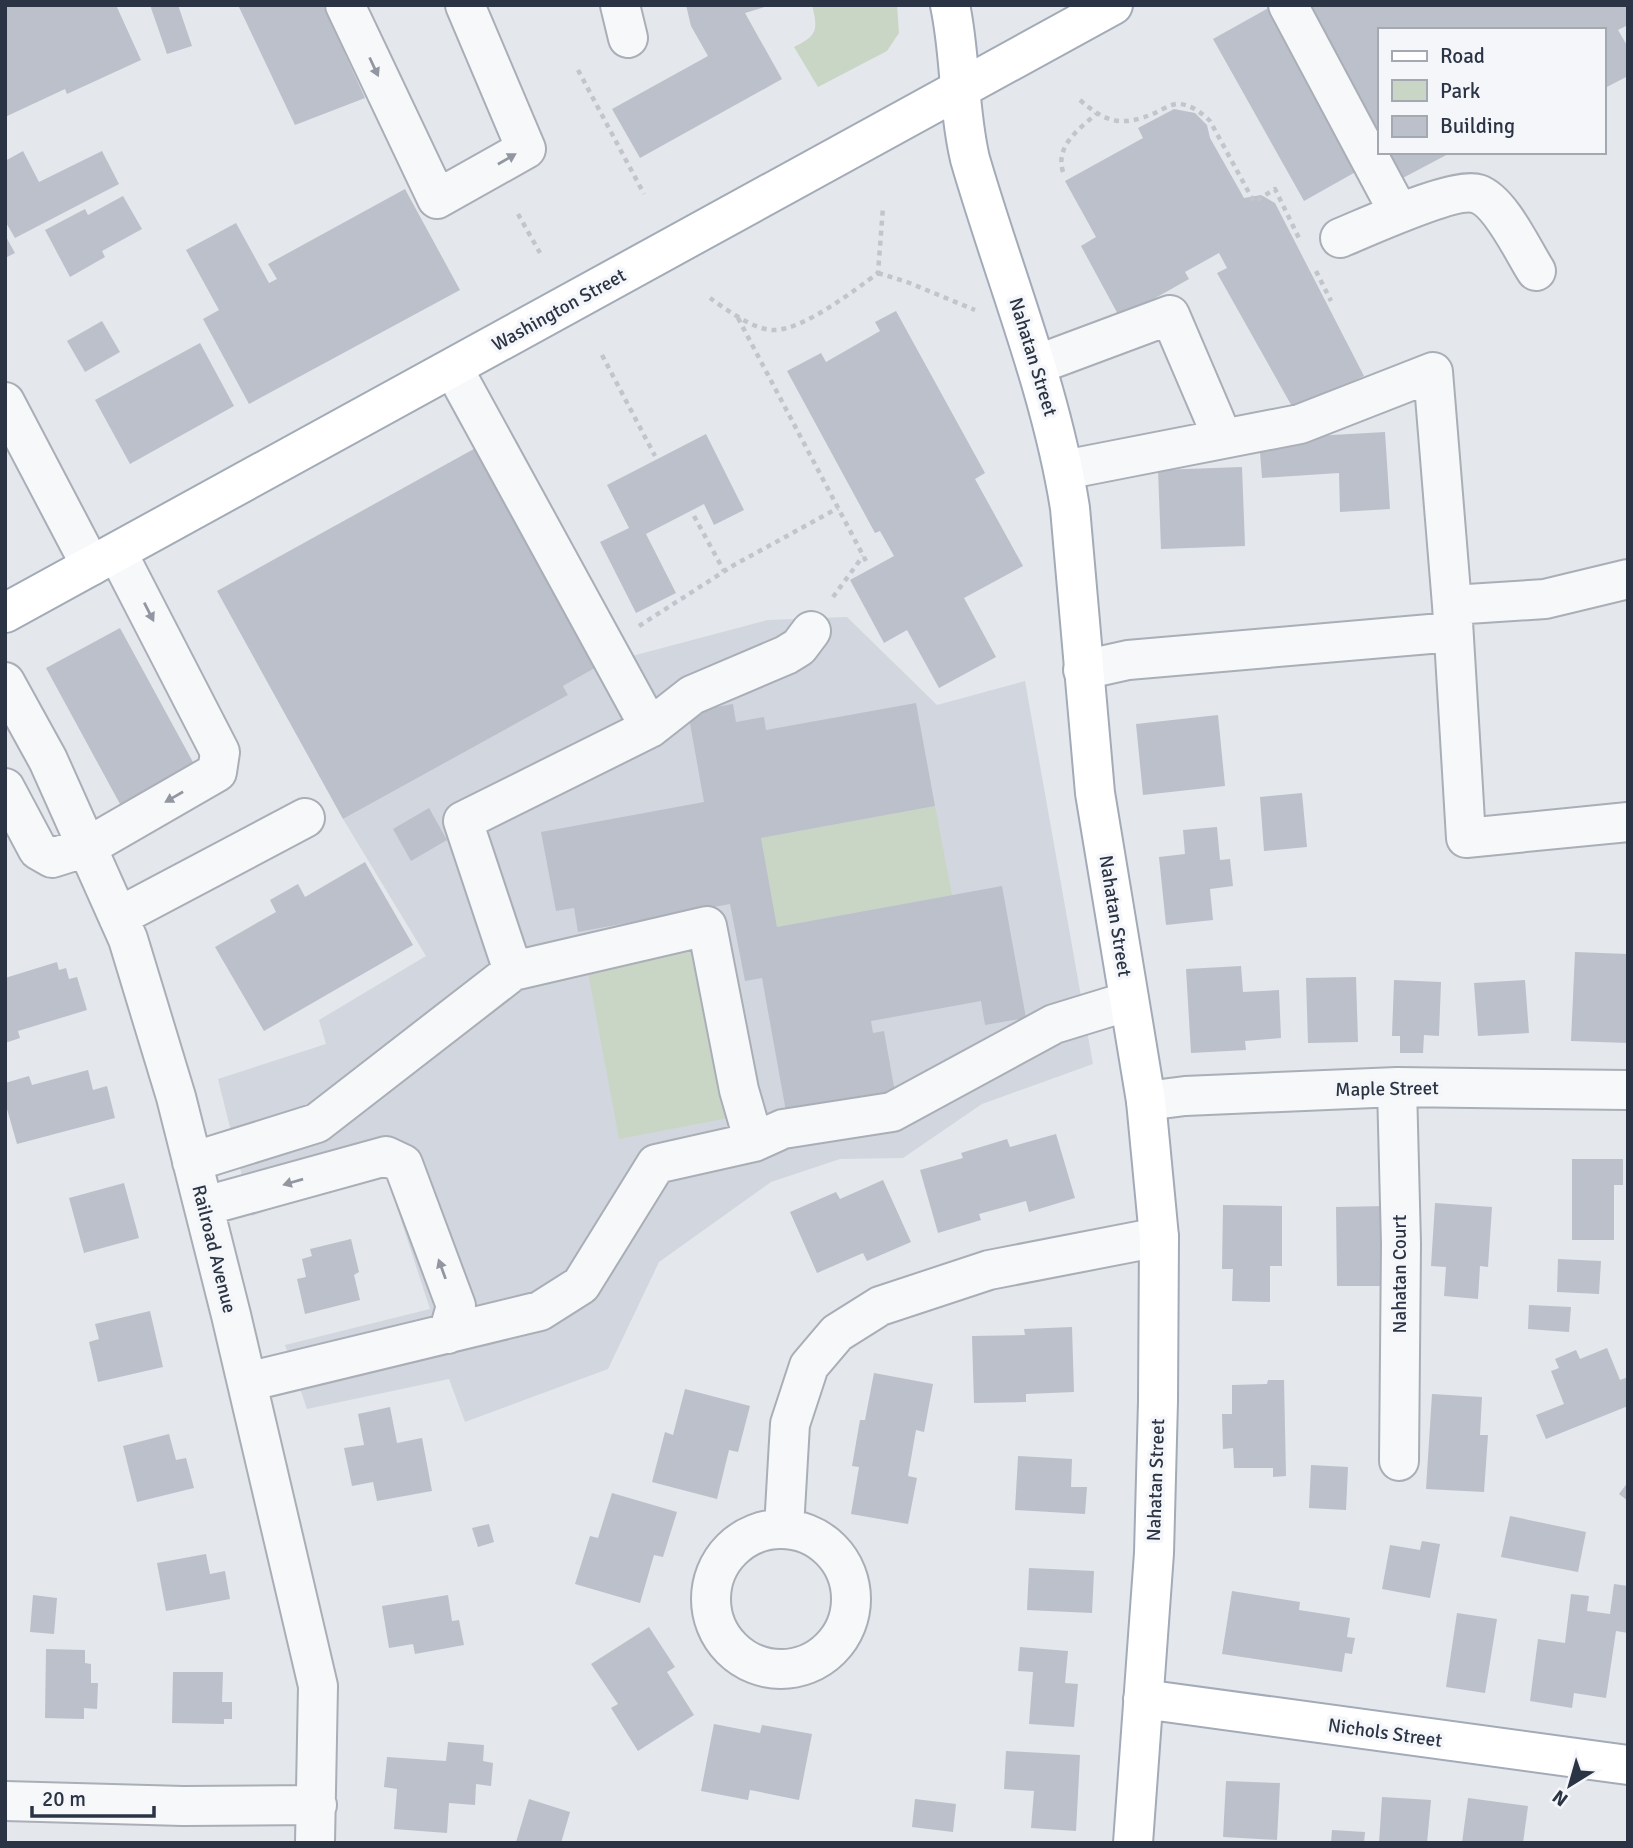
<svg xmlns="http://www.w3.org/2000/svg" width="1633" height="1848" font-family="Signika,sans-serif">
	<style>
		.built { fill: #d2d6de }
		.green { fill: #c9d6c5 }
		.building { fill: #bbc0ca }
		.lines { fill: none; stroke-linecap: round; stroke-linejoin: round }
		.minor-casing { stroke: #a9aeb7; stroke-width: 42 }
		.major-casing { stroke: #a3abb8; stroke-width: 42 }
		.path { stroke: #c2c5cb; stroke-width: 4.5; stroke-dasharray: 5 5; stroke-linecap: butt }
		.minor { stroke: #f7f8fa; stroke-width: 38 }
		.major { stroke: #fff; stroke-width: 38 }
		.oneway { fill: #9196a0 }
		.labels { text-anchor: middle; dominant-baseline: central; stroke-width: 7; stroke-linejoin: round; paint-order: stroke }
		.street-label { font-size: 19px; fill: #2b3445; stroke: #f4f6f9 }
	</style>
	<rect width="100%" height="100%" fill="#e4e7ec"/>
	<!-- built -->
	<path class="built" d="M 847,617 L 937,705 L 1025,681 L 1093,1064 L 982,1104 L 903,1158 L 840,1159 L 771,1182 L 659,1262 L 608,1369 L 465,1422 L 449,1379 L 307,1409 L 285,1345 L 430,1309 L 384,1168 L 252,1216 L 218,1079 L 326,1044 L 319,1020 L 426,956 L 343,819 L 568,695 L 563,686 L 602,664 L 768,620 Z"/>
	<!-- green -->
	<path class="green" d="M 812,5 L 897,5 L 899,33 L 887,51 L 818,87 L 794,47 C 818,36 818,29 812,5 Z
		M 935,806 L 952,895 L 777,927 L 761,838 Z
		M 696,951 L 728,1118 L 619,1139 L 588,972 Z"/>
	<!-- building -->
	<path class="building" d="M 5,5 L 116,5 L 141,60 L 67,94 L 65,89 L 5,117 Z
		M 150,5 L 178,5 L 192,46 L 167,54 Z
		M 238,5 L 323,5 L 365,98 L 295,125 Z
		M 686,5 L 771,5 L 745,13 L 782,79 L 640,158 L 612,109 L 708,56 L 691,26 Z
		M 1274,5 L 1368,165 L 1304,201 L 1213,39 Z
		M 1301,5 L 1628,5 L 1628,25 L 1618,30 L 1628,47 L 1628,76 L 1603,89 L 1603,30 L 1379,30 L 1379,145 Z
		M 1174,109 L 1195,113 L 1207,125 L 1210,138 L 1244,198 L 1261,195 L 1275,203 L 1364,376 L 1294,410 L 1217,273 L 1227,268 L 1219,253 L 1185,272 L 1189,279 L 1120,318 L 1081,246 L 1096,237 L 1065,181 L 1143,138 L 1138,128 Z
		M 23,151 L 39,182 L 102,151 L 119,184 L 15,238 L 5,221 L 5,161 Z
		M 1383,152 L 1452,152 L 1399,180 Z
		M 405,189 L 460,290 L 249,404 L 203,319 L 219,310 L 186,250 L 236,223 L 269,283 L 277,279 L 268,264 Z
		M 123,196 L 142,229 L 102,251 L 105,257 L 70,277 L 45,230 L 85,209 L 88,215 Z
		M 5,235 L 15,253 L 5,258 Z
		M 896,311 L 985,473 L 975,479 L 1023,566 L 964,598 L 996,657 L 939,688 L 907,630 L 884,643 L 850,580 L 894,556 L 880,531 L 875,533 L 787,371 L 821,353 L 826,362 L 880,331 L 875,322 Z
		M 102,321 L 120,352 L 85,372 L 67,341 Z
		M 200,343 L 234,406 L 130,464 L 95,400 Z
		M 1385,432 L 1390,509 L 1340,512 L 1339,473 L 1262,478 L 1259,439 Z
		M 706,434 L 744,510 L 714,525 L 704,504 L 646,534 L 676,593 L 636,613 L 600,542 L 629,528 L 607,485 Z
		M 481,445 L 602,664 L 563,686 L 568,695 L 343,819 L 217,591 Z
		M 1242,467 L 1245,546 L 1161,549 L 1158,470 Z
		M 120,628 L 194,764 L 120,804 L 46,668 Z
		M 916,703 L 935,806 L 761,838 L 777,927 L 1002,886 L 1026,1018 L 985,1025 L 981,1001 L 871,1021 L 873,1033 L 884,1031 L 896,1098 L 787,1117 L 762,978 L 745,981 L 730,904 L 578,932 L 574,908 L 556,911 L 541,832 L 704,802 L 688,712 L 733,704 L 736,722 L 764,717 L 766,730 Z
		M 1218,715 L 1225,786 L 1143,795 L 1136,724 Z
		M 1302,793 L 1307,847 L 1264,851 L 1260,797 Z
		M 429,808 L 447,840 L 411,861 L 393,829 Z
		M 1217,827 L 1220,860 L 1230,859 L 1233,886 L 1210,889 L 1213,920 L 1166,925 L 1159,857 L 1185,854 L 1183,830 Z
		M 365,862 L 413,945 L 264,1031 L 215,947 L 276,912 L 270,900 L 298,884 L 305,897 Z
		M 1575,952 L 1628,954 L 1628,1043 L 1571,1041 Z
		M 57,962 L 59,970 L 66,968 L 69,979 L 77,977 L 87,1010 L 18,1031 L 20,1038 L 5,1043 L 5,978 Z
		M 1241,966 L 1243,992 L 1279,990 L 1281,1038 L 1245,1041 L 1246,1050 L 1191,1053 L 1186,969 Z
		M 1356,977 L 1358,1042 L 1308,1043 L 1306,978 Z
		M 1394,980 L 1441,982 L 1439,1036 L 1424,1035 L 1423,1053 L 1400,1053 L 1400,1036 L 1392,1036 Z
		M 1525,980 L 1529,1033 L 1478,1036 L 1474,983 Z
		M 88,1070 L 93,1090 L 107,1086 L 115,1118 L 17,1144 L 5,1102 L 5,1083 L 29,1076 L 32,1085 Z
		M 1056,1134 L 1075,1198 L 1029,1212 L 1026,1201 L 979,1214 L 981,1220 L 938,1233 L 920,1170 L 963,1158 L 961,1153 L 1007,1139 L 1010,1147 Z
		M 1572,1159 L 1623,1159 L 1623,1185 L 1614,1185 L 1614,1240 L 1572,1240 Z
		M 883,1180 L 911,1242 L 867,1261 L 863,1253 L 817,1273 L 790,1212 L 836,1192 L 840,1199 Z
		M 124,1183 L 139,1238 L 84,1253 L 69,1198 Z
		M 1435,1203 L 1492,1207 L 1488,1267 L 1480,1266 L 1478,1299 L 1444,1296 L 1446,1267 L 1431,1266 Z
		M 1223,1205 L 1282,1206 L 1282,1266 L 1270,1266 L 1270,1302 L 1232,1301 L 1233,1269 L 1222,1269 Z
		M 1387,1206 L 1388,1286 L 1337,1286 L 1336,1207 Z
		M 351,1239 L 359,1272 L 354,1275 L 360,1300 L 305,1314 L 297,1279 L 306,1277 L 302,1259 L 312,1256 L 310,1249 Z
		M 1558,1259 L 1601,1261 L 1599,1294 L 1557,1292 Z
		M 1529,1305 L 1571,1307 L 1569,1332 L 1528,1329 Z
		M 150,1311 L 163,1367 L 98,1382 L 89,1342 L 99,1339 L 95,1324 Z
		M 1072,1327 L 1074,1392 L 1026,1394 L 1026,1402 L 974,1403 L 972,1336 L 1025,1335 L 1024,1329 Z
		M 1607,1348 L 1620,1380 L 1628,1377 L 1628,1406 L 1546,1439 L 1536,1415 L 1564,1404 L 1551,1371 L 1559,1368 L 1555,1359 L 1576,1350 L 1580,1359 Z
		M 874,1373 L 933,1384 L 924,1432 L 916,1430 L 908,1476 L 917,1478 L 908,1524 L 851,1514 L 859,1467 L 852,1466 L 860,1420 L 865,1420 Z
		M 1268,1380 L 1284,1380 L 1286,1476 L 1273,1477 L 1273,1468 L 1234,1468 L 1233,1448 L 1223,1449 L 1222,1414 L 1232,1414 L 1232,1385 L 1267,1384 Z
		M 685,1389 L 750,1406 L 738,1452 L 729,1450 L 717,1499 L 652,1482 L 665,1432 L 673,1435 Z
		M 1432,1394 L 1482,1397 L 1480,1435 L 1488,1435 L 1484,1492 L 1426,1489 Z
		M 390,1407 L 397,1443 L 422,1438 L 432,1491 L 377,1501 L 373,1482 L 352,1486 L 344,1448 L 364,1445 L 358,1414 Z
		M 169,1434 L 176,1460 L 186,1458 L 194,1488 L 137,1502 L 123,1446 Z
		M 1018,1456 L 1072,1459 L 1071,1487 L 1087,1487 L 1085,1514 L 1015,1510 Z
		M 1311,1465 L 1348,1467 L 1346,1510 L 1309,1508 Z
		M 1628,1482 L 1628,1501 L 1619,1494 Z
		M 612,1493 L 677,1512 L 663,1557 L 654,1555 L 640,1603 L 575,1584 L 590,1536 L 598,1538 Z
		M 1510,1516 L 1586,1532 L 1578,1572 L 1501,1557 Z
		M 489,1524 L 494,1542 L 478,1547 L 472,1528 Z
		M 1422,1541 L 1440,1544 L 1430,1598 L 1382,1589 L 1390,1545 L 1420,1550 Z
		M 206,1554 L 210,1574 L 225,1571 L 230,1599 L 166,1611 L 157,1563 Z
		M 1029,1568 L 1094,1571 L 1092,1613 L 1027,1610 Z
		M 1614,1584 L 1628,1586 L 1628,1633 L 1616,1631 L 1606,1698 L 1574,1693 L 1572,1708 L 1530,1701 L 1538,1639 L 1565,1643 L 1571,1594 L 1589,1596 L 1587,1611 L 1610,1614 Z
		M 1232,1591 L 1300,1602 L 1299,1610 L 1350,1618 L 1347,1637 L 1355,1638 L 1352,1654 L 1345,1653 L 1342,1672 L 1222,1654 Z
		M 33,1595 L 57,1598 L 54,1634 L 30,1632 Z
		M 448,1595 L 452,1621 L 459,1620 L 464,1645 L 415,1654 L 413,1644 L 389,1648 L 382,1606 Z
		M 1457,1613 L 1497,1619 L 1485,1693 L 1446,1687 Z
		M 649,1627 L 675,1667 L 667,1672 L 694,1715 L 638,1751 L 611,1708 L 618,1704 L 591,1664 Z
		M 1020,1647 L 1068,1651 L 1065,1683 L 1078,1684 L 1074,1727 L 1029,1724 L 1033,1672 L 1018,1671 Z
		M 46,1649 L 85,1650 L 85,1663 L 91,1664 L 91,1683 L 98,1683 L 97,1709 L 84,1708 L 84,1719 L 45,1718 Z
		M 173,1672 L 223,1672 L 222,1702 L 232,1702 L 232,1719 L 224,1719 L 224,1724 L 172,1723 Z
		M 714,1724 L 760,1733 L 762,1725 L 812,1734 L 799,1800 L 750,1790 L 748,1800 L 701,1791 Z
		M 448,1742 L 484,1745 L 483,1761 L 493,1763 L 491,1786 L 476,1784 L 475,1805 L 449,1803 L 447,1833 L 394,1829 L 397,1789 L 384,1787 L 387,1757 L 446,1761 Z
		M 1006,1751 L 1080,1755 L 1076,1831 L 1031,1828 L 1034,1791 L 1004,1789 Z
		M 1226,1781 L 1280,1783 L 1277,1840 L 1223,1837 Z
		M 1382,1797 L 1431,1800 L 1427,1843 L 1379,1843 Z
		M 1468,1798 L 1528,1806 L 1523,1843 L 1462,1843 Z
		M 529,1799 L 570,1812 L 561,1843 L 516,1842 Z
		M 915,1799 L 956,1804 L 953,1832 L 912,1827 Z
		M 1332,1830 L 1365,1832 L 1364,1843 L 1331,1843 Z"/>
	<g class="lines">
		<defs>
			<path id="minor" d="M 345,5 L 437,199 L 526,149 L 465,5
				M 620,5 L 628,38
				M 1288,5 L 1399,213
				M 1340,238 C 1365,228 1455,186 1478,194 C 1501,202 1523,251 1536,271
				M 1036,365 L 1170,315 L 1223,439
				M 453,368 L 650,728 L 463,821 L 513,971
				M 5,402 L 91,566
				M 1064,470 L 1300,424 L 1433,372 L 1452,605 L 1466,838 L 1628,822
				M 1452,605 L 1545,599 L 1628,579
				M 1083,670 L 1128,660 L 1453,632
				M 5,682 L 48,760 L 128,939 L 176,1097 L 231,1315 L 318,1686 L 315,1843
				M 650,728 L 692,695 L 786,655 L 799,647 L 811,631
				M 5,788 L 38,850 L 52,858 L 87,847 L 217,772 L 220,752 L 117,552
				M 118,917 L 305,818
				M 1397,1087 L 1401,1244 L 1399,1461
				M 1146,1101 L 1185,1096 L 1397,1087 L 1628,1090
				M 754,1142 L 783,1129 L 892,1112 L 1054,1024 L 1129,1001
				M 192,1162 L 317,1123 L 513,971 L 707,926 L 739,1090 L 754,1142 L 656,1164 L 581,1285 L 540,1311 L 247,1382
				M 205,1206 L 386,1156 L 403,1164 L 456,1306 L 448,1334
				M 784,1528 L 790,1424 L 809,1366 L 837,1333 L 880,1306 L 989,1270 L 1159,1237
				M711 1599a70 70 0 1 1 140 0a70 70 0 1 1-140 0Z
				M 5,1801 L 183,1806 L 317,1805"/>
			<path id="major" d="M 950,5 C 961,56 958,108 970,159 C 1004,276 1051,388 1070,508 L 1095,793 L 1146,1101 L 1159,1237 L 1158,1401 L 1154,1553 L 1133,1843
				M 5,613 L 1113,5
				M 1143,1699 L 1628,1765"/>
		</defs>
		<!-- minor casing -->
		<use href="#minor" class="minor-casing"/>
		<!-- major casing -->
		<use href="#major" class="major-casing"/>
		<!-- path -->
		<path class="path" d="M 578,70 L 644,194
			M 1080,100 C 1106,123 1122,127 1155,113 C 1161,110 1170,105 1176,104 C 1189,103 1202,113 1210,121 L 1254,202 L 1275,189 L 1299,238
			M 1063,172 C 1055,146 1078,130 1096,114
			M 518,214 L 540,253
			M 1316,271 L 1331,301
			M 878,273 L 907,282 L 975,310
			M 710,298 C 727,310 752,329 773,330 C 802,331 855,290 878,273 L 883,207
			M 738,318 L 866,561
			M 602,355 L 655,456
			M 694,516 L 724,571
			M 833,597 L 863,556
			M 639,626 L 734,565 L 838,508"/>
		<!-- minor -->
		<use href="#minor" class="minor"/>
		<!-- major -->
		<use href="#major" class="major"/>
	</g>
	<!-- one-way arrows -->
	<defs><path id="oneway-solid" d="M-6-.8H1V-3.2L6.5 0L1 3.2V.8H-6Z" transform="scale(1.75)"/></defs>
	<g class="oneway">
		<use href="#oneway-solid" transform="translate(374 67) rotate(65)"/>
		<use href="#oneway-solid" transform="translate(507 159) rotate(-30)"/>
		<use href="#oneway-solid" transform="translate(149 612) rotate(63)"/>
		<use href="#oneway-solid" transform="translate(174 797) rotate(150)"/>
		<use href="#oneway-solid" transform="translate(293 1182) rotate(164)"/>
		<use href="#oneway-solid" transform="translate(442 1269) rotate(-110)"/>
	</g>
	<g class="labels">
		<!-- street labels -->
		<g class="street-label">
			<text transform="translate(559 310) rotate(-29)">Washington Street</text>
			<text transform="translate(1033 357) rotate(73)">Nahatan Street</text>
			<text transform="translate(1115 916) rotate(81)">Nahatan Street</text>
			<text transform="translate(1387 1089) rotate(-1)">Maple Street</text>
			<text transform="translate(214 1249) rotate(76)">Railroad Avenue</text>
			<text transform="translate(1400 1274) rotate(-90)">Nahatan Court</text>
			<text transform="translate(1156 1480) rotate(-88)">Nahatan Street</text>
			<text transform="translate(1385 1733) rotate(8)">Nichols Street</text>
		</g>
	</g>
	<!-- border -->
	<rect width="1633" height="1848" fill="none" stroke="#2b3445" stroke-width="14"/>
	<!-- legend -->
	<rect x="1378" y="28" width="228" height="126" fill="#f4f6f9" stroke="#a4a8b1" stroke-width="2"/>
	<rect x="1392" y="51" width="35" height="10" fill="#ffffff" stroke="#a4a8b1" stroke-width="2"/>
	<text x="1440" y="63" font-size="21" fill="#2b3445">Road</text>
	<rect x="1392" y="80" width="35" height="21" fill="#c9d6c5" stroke="#a4a8b1" stroke-width="2"/>
	<text x="1440" y="98" font-size="21" fill="#2b3445">Park</text>
	<rect x="1392" y="116" width="35" height="21" fill="#bbc0ca" stroke="#a4a8b1" stroke-width="2"/>
	<text x="1440" y="133" font-size="21" fill="#2b3445">Building</text>
	<!-- north arrow -->
	<g transform="translate(1570 1785) rotate(217)" stroke="#f4f6f9" stroke-width="5" paint-order="stroke">
	<path d="M0-5L12 26L0 18L-12 26Z" fill="#2b3445"/>
	<text y="-10" font-size="19" font-weight="bold" text-anchor="middle" fill="#2b3445">N</text>
	</g>
	<!-- scale -->
	<path d="M32 1806v10h122v-10" fill="none" stroke="#2b3445" stroke-width="3.5"/>
	<text x="42" y="1806" font-size="21" fill="#2b3445" stroke="#f4f6f9" stroke-width="5" paint-order="stroke">20 m</text>
</svg>
